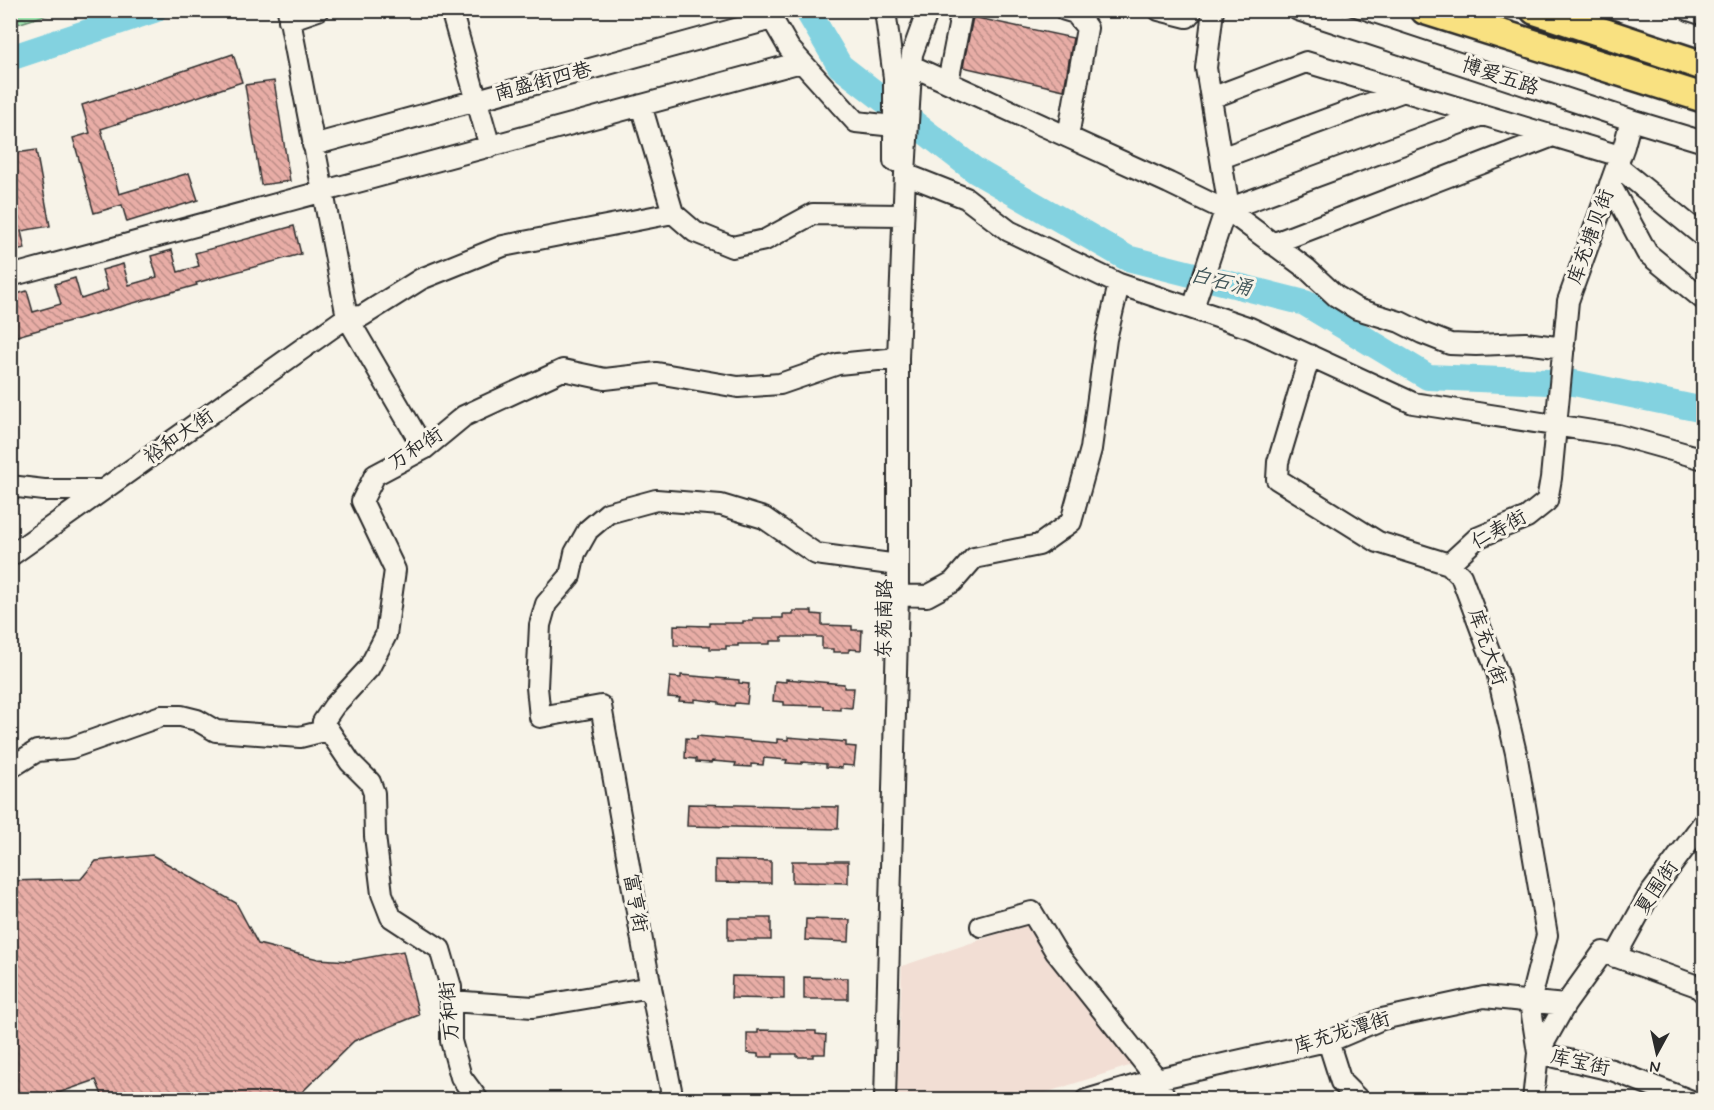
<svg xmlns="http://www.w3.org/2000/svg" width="1714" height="1110" font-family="Mynerve,'LXGW WenKai TC',sans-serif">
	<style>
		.built { fill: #f2ded4 }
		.park { fill: url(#park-crowns); stroke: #66886e; stroke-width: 1.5 }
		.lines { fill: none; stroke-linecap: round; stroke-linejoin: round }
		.river { stroke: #83d2e0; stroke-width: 26 }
		.building { fill: url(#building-back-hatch); stroke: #2b2b2b; stroke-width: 1.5 }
		.minor-casing { stroke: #2b2b2b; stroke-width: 24 }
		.highway-casing { stroke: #2b2b2b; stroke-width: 33 }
		.minor { stroke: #f7f3e8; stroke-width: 20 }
		.highway { stroke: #f9e181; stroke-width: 28 }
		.labels { text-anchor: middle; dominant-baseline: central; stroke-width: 6; stroke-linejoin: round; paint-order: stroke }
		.street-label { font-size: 20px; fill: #2b2b2b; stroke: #f7f3e8 }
		.water-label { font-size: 21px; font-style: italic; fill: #415558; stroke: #f7f3e8 }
	</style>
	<defs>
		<pattern id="park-crowns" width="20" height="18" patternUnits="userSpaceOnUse" patternTransform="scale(1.5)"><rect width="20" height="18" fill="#a1e5b0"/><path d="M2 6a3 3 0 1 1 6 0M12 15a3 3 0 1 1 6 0" fill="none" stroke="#8bc598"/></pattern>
		<pattern id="building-back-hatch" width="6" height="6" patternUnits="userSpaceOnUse" patternTransform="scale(1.5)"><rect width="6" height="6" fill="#e8ada6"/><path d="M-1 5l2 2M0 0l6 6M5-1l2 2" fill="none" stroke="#bc8d87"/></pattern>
	</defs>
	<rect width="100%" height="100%" fill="#f7f3e8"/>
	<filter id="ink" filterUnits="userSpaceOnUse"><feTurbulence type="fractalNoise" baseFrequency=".0167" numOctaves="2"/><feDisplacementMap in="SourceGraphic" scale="12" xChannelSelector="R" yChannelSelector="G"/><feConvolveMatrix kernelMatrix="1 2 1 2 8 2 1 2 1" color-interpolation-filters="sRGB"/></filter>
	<g filter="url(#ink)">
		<!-- built -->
		<path class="built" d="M 1030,923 L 1047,957 L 1132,1065 L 1026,1099 L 897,1100 L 902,966 Z"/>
		<!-- park -->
		<path class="park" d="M 11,10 L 59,10 L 59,11 L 11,26 Z"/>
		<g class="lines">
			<!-- river -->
			<path class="river" d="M 807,10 L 840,66 L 976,171 L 1127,258 L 1305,303 L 1428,377 L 1574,383 L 1704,410
				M 10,58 L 154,10"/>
		</g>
		<!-- building -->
		<path class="building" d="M 973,17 L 1073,38 L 1064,90 L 963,67 Z
			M 233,54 L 242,82 L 101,129 L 119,194 L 189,173 L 198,200 L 127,222 L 122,205 L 94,213 L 73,138 L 90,133 L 82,105 Z
			M 274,81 L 290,181 L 261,185 L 245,85 Z
			M 36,150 L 50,226 L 21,231 L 25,249 L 14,251 L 14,248 L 10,249 L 10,204 L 16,203 L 10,174 L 10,154 Z
			M 294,226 L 301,254 L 196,283 L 197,285 L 10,338 L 10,296 L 27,291 L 33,312 L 61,304 L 55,284 L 75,278 L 81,299 L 108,290 L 102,270 L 123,264 L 129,285 L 157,277 L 151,256 L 172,250 L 178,272 L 199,266 L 195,253 Z
			M 793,611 L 812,611 L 812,614 L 822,615 L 822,625 L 852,626 L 852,630 L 862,630 L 861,650 L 849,649 L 849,652 L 833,652 L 833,649 L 822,649 L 822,637 L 782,637 L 782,641 L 770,641 L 770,644 L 738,644 L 738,646 L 726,646 L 726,649 L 710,649 L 710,646 L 674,645 L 674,625 L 710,626 L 710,623 L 743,623 L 743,621 L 753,621 L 753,618 L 783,618 L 783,614 L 793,614 Z
			M 681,675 L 739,680 L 739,683 L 749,684 L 747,704 L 735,703 L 734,706 L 719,704 L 719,702 L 695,699 L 695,702 L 679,701 L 680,698 L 668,697 L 670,677 L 681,678 Z
			M 786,679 L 844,684 L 844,688 L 854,688 L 852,708 L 840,707 L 840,710 L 824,709 L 824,706 L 784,705 L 784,702 L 773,701 L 775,681 L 786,682 Z
			M 697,736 L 777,743 L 777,739 L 788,740 L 788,737 L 846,742 L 846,746 L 856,747 L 854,766 L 842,765 L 842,768 L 826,767 L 826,764 L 802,762 L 802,764 L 786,763 L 787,760 L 764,758 L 763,765 L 751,764 L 751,767 L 735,766 L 736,763 L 712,761 L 711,763 L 696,762 L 696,759 L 685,758 L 686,738 L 697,739 Z
			M 688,804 L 839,807 L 838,829 L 687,826 Z
			M 152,855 L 236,903 L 258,944 L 318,959 L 349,961 L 403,951 L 419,1015 L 354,1041 L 294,1100 L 104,1100 L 96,1080 L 38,1100 L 10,1100 L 10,881 L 81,879 L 96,861 Z
			M 715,860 L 771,861 L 771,883 L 715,882 Z
			M 792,861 L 848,861 L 848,883 L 792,882 Z
			M 728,918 L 771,918 L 771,940 L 728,940 Z
			M 806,919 L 850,920 L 849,942 L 805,940 Z
			M 732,976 L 784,977 L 784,999 L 731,998 Z
			M 804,977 L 848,978 L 848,999 L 804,999 Z
			M 758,1030 L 816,1031 L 816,1034 L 826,1035 L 825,1054 L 813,1054 L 813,1057 L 797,1057 L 797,1054 L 773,1054 L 773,1057 L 758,1057 L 758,1054 L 747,1053 L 747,1033 L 758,1033 Z"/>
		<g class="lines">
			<defs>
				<path id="minor" d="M 288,10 L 347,317 L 424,449
					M 451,10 L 490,147
					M 767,10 L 789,48 L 856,122 L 894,126
					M 885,10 L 894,78 L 894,161
					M 1065,10 L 1075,13 L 1087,28 L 1068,137
					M 1159,10 L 1187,17 L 1193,10
					M 1298,10 L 1631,120 L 1704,142
					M 1689,10 L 1704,15
					M 289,20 L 318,10
					M 912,66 L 1169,183 L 1233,214 L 1307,269 L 1336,296 L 1357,309 L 1400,322 L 1422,333 L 1450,344 L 1476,345 L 1525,343 L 1564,348
					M 948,82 L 962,10
					M 1211,98 L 1306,62 L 1620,156
					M 641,105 L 673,213 L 695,232 L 732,247 L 765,240 L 813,214 L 903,215
					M 313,145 L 772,19
					M 1221,158 L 1404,91
					M 1617,166 L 1704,237
					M 905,174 L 966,198 L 1009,231 L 1119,284 L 1250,328 L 1413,403 L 1618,435 L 1704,459
					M 1610,184 L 1647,253 L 1704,300
					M 1225,210 L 1482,115
					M 1272,244 L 1553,136
					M 10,276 L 801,62
					M 1193,308 L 1228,202 L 1206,68 L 1213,10
					M 1310,355 L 1278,462 L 1277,479 L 1378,542 L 1449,564 L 1461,576 L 1497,672 L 1516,753 L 1547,935 L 1530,1002 L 1538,1053 L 1612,1070 L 1689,1100
					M 10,486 L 44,490 L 103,490
					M 10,556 L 347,317 L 362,316 L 421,279 L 503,246 L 673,213
					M 1449,564 L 1477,538 L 1527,517 L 1547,501 L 1551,478 L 1568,301 L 1624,146 L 1631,120
					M 898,595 L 927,596 L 953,582 L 974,558 L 1039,545 L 1071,522 L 1091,449 L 1106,339 L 1119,284
					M 10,768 L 37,751 L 71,748 L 161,716 L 181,716 L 197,720 L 216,731 L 300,737 L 328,730
					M 981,926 L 1032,912 L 1056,952 L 1157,1079 L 1166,1100
					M 1615,957 L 1648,897 L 1704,822
					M 451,1001 L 533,1007 L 651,987
					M 1328,1041 L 1341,1082 L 1359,1100
					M 478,1100 L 461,1077 L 451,1041 L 451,987 L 440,949 L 391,917 L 382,894 L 375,836 L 374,793 L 370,782 L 350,762 L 323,722 L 334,706 L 369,668 L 386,635 L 395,570 L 362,501 L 375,475 L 424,449 L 464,416 L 563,370 L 605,379 L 657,373 L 738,387 L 780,384 L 838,364 L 898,358
					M 673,1100 L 644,952 L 601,706 L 540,717 L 537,687 L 540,625 L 546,604 L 570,576 L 575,553 L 588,530 L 608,513 L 656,500 L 721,505 L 764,518 L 816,554 L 898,565
					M 885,1100 L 898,595 L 898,358 L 905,174 L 912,54 L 928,10
					M 1086,1100 L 1157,1079 L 1335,1039 L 1382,1019 L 1484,997 L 1565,1005
					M 1533,1100 L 1538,1053 L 1565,1005 L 1603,952 L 1697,986 L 1704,993"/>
				<path id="highway" d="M 1425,10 L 1704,98
					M 1535,10 L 1704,66"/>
			</defs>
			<!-- minor casing -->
			<use href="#minor" class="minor-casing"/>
			<!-- highway casing -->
			<use href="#highway" class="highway-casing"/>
			<!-- minor -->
			<use href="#minor" class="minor"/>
			<!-- highway -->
			<use href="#highway" class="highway"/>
		</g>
	</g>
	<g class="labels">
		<!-- street labels -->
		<g class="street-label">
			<text transform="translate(1500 77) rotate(18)">博爱五路</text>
			<text transform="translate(543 82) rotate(-15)">南盛街四巷</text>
			<text transform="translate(1591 237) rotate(-70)">库充塘贝街</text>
			<text transform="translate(179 437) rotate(-35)">裕和大街</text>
			<text transform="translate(416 449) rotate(-33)">万和街</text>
			<text transform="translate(1499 530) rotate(-29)">仁寿街</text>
			<text transform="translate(885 619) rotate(-89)">东苑南路</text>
			<text transform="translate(1487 647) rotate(71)">库充大街</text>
			<text transform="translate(1657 888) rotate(-56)">夏围街</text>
			<text transform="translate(635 903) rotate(80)">富亨街</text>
			<text transform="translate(450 1011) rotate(-95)">万和街</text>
			<text transform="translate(1342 1033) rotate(-17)">库充龙潭街</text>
			<text transform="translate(1580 1063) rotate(13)">库宝街</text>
		</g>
		<!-- water labels -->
		<g class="water-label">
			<text transform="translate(1221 282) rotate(14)">白石涌</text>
		</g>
	</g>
	<!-- margin -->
	<rect width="1714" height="1110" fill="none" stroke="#f7f3e8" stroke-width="36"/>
	<rect x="18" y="18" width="1678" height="1074" fill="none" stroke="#2b2b2b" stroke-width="2" filter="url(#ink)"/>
	<!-- north arrow -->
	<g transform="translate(1657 1053) rotate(188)" stroke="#f7f3e8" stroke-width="4.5" paint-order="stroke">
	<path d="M0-4.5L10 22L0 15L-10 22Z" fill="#2b2b2b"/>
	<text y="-9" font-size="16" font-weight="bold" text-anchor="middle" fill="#2b2b2b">N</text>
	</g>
</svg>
